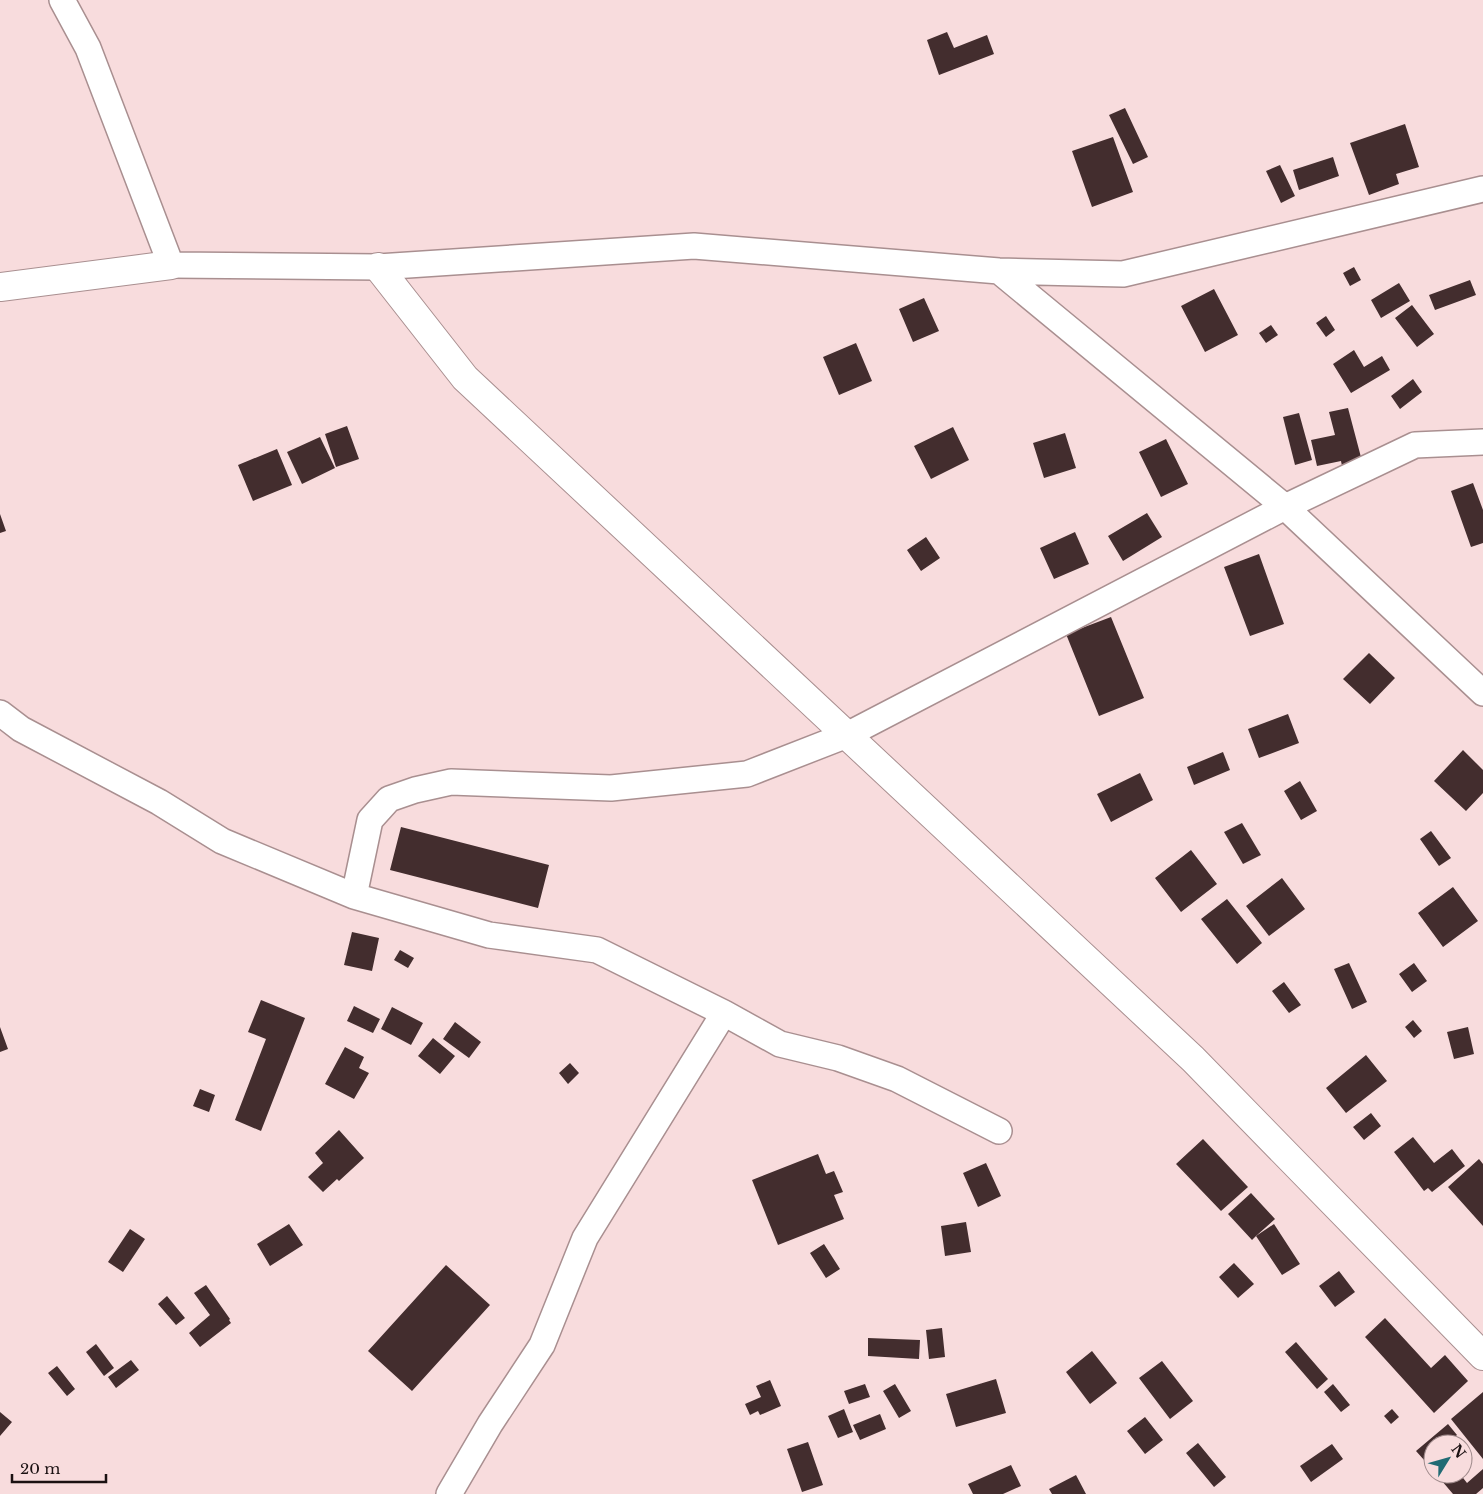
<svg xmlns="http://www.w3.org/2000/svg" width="1483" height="1494" font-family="'Libre Baskerville',serif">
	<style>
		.building { fill: #432d2e }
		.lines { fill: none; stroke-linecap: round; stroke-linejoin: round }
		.minor-casing { stroke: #a98f90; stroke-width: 28 }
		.tertiary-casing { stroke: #a98f90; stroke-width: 30 }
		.minor { stroke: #fff; stroke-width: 25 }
		.tertiary { stroke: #fff; stroke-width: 28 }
	</style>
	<rect width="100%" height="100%" fill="#f8dcdd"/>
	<!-- building -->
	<path class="building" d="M 947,32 L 954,48 L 987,35 L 994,54 L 939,75 L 927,40 Z
		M 1125,108 L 1148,157 L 1133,164 L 1109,115 Z
		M 1405,124 L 1419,167 L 1396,174 L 1399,184 L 1369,195 L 1350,143 Z
		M 1113,137 L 1133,192 L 1092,207 L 1072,151 Z
		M 1333,157 L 1339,176 L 1299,190 L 1293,170 Z
		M 1280,165 L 1295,196 L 1281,203 L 1266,171 Z
		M 1354,267 L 1361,280 L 1350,286 L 1343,273 Z
		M 1470,280 L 1476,295 L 1435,310 L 1429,295 Z
		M 1399,283 L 1410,301 L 1381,318 L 1371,300 Z
		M 1214,289 L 1238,335 L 1205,352 L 1181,306 Z
		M 924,298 L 939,331 L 913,342 L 899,309 Z
		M 1412,305 L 1434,334 L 1417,347 L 1395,318 Z
		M 1326,316 L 1335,330 L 1326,337 L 1316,323 Z
		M 1271,325 L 1278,335 L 1266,343 L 1259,333 Z
		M 856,343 L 872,381 L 839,395 L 823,357 Z
		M 1354,350 L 1364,367 L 1382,356 L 1390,370 L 1351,393 L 1333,364 Z
		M 1413,379 L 1422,392 L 1400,409 L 1391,396 Z
		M 1348,408 L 1362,461 L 1342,466 L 1341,461 L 1317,466 L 1311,440 L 1335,435 L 1329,412 Z
		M 1299,413 L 1312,460 L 1295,465 L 1283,417 Z
		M 347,426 L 359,459 L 336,467 L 325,434 Z
		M 953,427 L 969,460 L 931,479 L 914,446 Z
		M 1065,433 L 1076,468 L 1044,478 L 1033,443 Z
		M 320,437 L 335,468 L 302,484 L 287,452 Z
		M 1166,439 L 1188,484 L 1161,497 L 1139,452 Z
		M 277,449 L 292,485 L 253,501 L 238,465 Z
		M 1473,483 L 1483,510 L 1483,543 L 1471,547 L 1451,491 Z
		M 1147,513 L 1162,537 L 1123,561 L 1108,536 Z
		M 0,514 L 6,531 L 0,533 Z
		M 1075,532 L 1089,564 L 1054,579 L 1040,548 Z
		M 926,537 L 940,558 L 921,571 L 907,550 Z
		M 1259,554 L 1284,624 L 1250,636 L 1224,567 Z
		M 1111,617 L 1144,698 L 1099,716 L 1066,634 Z
		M 1369,653 L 1395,678 L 1370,704 L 1343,679 Z
		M 1288,714 L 1299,743 L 1259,758 L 1248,729 Z
		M 1463,750 L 1483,770 L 1483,793 L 1466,811 L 1434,781 Z
		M 1223,752 L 1230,770 L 1194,785 L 1187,767 Z
		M 1140,773 L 1153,800 L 1111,822 L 1097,794 Z
		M 1300,781 L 1317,811 L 1301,820 L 1284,791 Z
		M 1242,823 L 1261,855 L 1243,864 L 1224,832 Z
		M 401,827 L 549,865 L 538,908 L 390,870 Z
		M 1431,831 L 1451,858 L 1439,866 L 1420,839 Z
		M 1191,850 L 1217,884 L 1181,912 L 1155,878 Z
		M 1282,878 L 1305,909 L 1269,936 L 1246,906 Z
		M 1453,887 L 1478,921 L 1443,947 L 1418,913 Z
		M 1227,899 L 1262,943 L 1237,964 L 1201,919 Z
		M 352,932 L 379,938 L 372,971 L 344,965 Z
		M 400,950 L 414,958 L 408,968 L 394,960 Z
		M 1349,963 L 1367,1002 L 1352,1009 L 1334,969 Z
		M 1414,963 L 1427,981 L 1412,992 L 1399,974 Z
		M 1284,982 L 1301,1005 L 1289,1013 L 1272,991 Z
		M 261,1000 L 305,1018 L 261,1131 L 235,1120 L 266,1039 L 248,1032 Z
		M 354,1006 L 380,1019 L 373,1033 L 347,1021 Z
		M 392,1007 L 423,1023 L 411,1045 L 381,1029 Z
		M 1413,1020 L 1422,1031 L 1414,1038 L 1405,1027 Z
		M 455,1022 L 481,1042 L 469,1058 L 443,1039 Z
		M 0,1027 L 8,1049 L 0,1052 Z
		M 1468,1027 L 1474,1054 L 1454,1059 L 1447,1032 Z
		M 433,1038 L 455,1056 L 440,1074 L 418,1056 Z
		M 345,1047 L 364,1057 L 359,1068 L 369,1073 L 354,1099 L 325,1084 Z
		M 1366,1055 L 1387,1081 L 1346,1113 L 1326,1088 Z
		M 570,1063 L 579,1073 L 568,1084 L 559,1073 Z
		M 200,1089 L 215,1095 L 209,1112 L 193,1106 Z
		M 1371,1113 L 1381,1126 L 1364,1140 L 1353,1127 Z
		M 339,1130 L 364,1158 L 339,1181 L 337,1179 L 323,1192 L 308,1177 L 323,1163 L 315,1153 Z
		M 1413,1137 L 1434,1163 L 1452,1149 L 1465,1166 L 1432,1192 L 1428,1188 L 1424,1191 L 1394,1152 Z
		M 1203,1139 L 1248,1187 L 1221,1211 L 1176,1164 Z
		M 818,1154 L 826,1174 L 834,1171 L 843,1192 L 834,1195 L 844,1219 L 778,1245 L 752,1180 Z
		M 1479,1159 L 1483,1164 L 1483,1226 L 1448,1187 Z
		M 986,1163 L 1001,1196 L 978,1207 L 963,1173 Z
		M 1251,1193 L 1275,1219 L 1256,1236 L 1274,1224 L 1300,1264 L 1282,1275 L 1256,1236 L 1252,1240 L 1228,1214 Z
		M 966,1222 L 971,1252 L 945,1256 L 941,1226 Z
		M 289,1224 L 303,1245 L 270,1266 L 257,1244 Z
		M 130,1229 L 145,1239 L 123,1272 L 108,1262 Z
		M 824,1244 L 840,1269 L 826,1278 L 810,1253 Z
		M 1234,1263 L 1254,1284 L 1238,1298 L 1219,1277 Z
		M 446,1265 L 490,1305 L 412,1391 L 368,1351 Z
		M 1339,1271 L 1355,1292 L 1335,1307 L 1319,1286 Z
		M 206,1285 L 230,1319 L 229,1320 L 231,1323 L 200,1347 L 189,1333 L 210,1315 L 194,1293 Z
		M 167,1296 L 185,1318 L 176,1325 L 158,1304 Z
		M 1385,1318 L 1431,1368 L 1445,1355 L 1468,1381 L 1434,1413 L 1365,1337 Z
		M 942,1328 L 945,1357 L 929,1359 L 926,1330 Z
		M 868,1338 L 920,1340 L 919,1359 L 868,1356 Z
		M 1296,1342 L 1328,1379 L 1317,1389 L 1285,1352 Z
		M 96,1344 L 114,1368 L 104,1376 L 86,1352 Z
		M 1092,1351 L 1117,1383 L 1090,1404 L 1066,1372 Z
		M 131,1360 L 139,1370 L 116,1388 L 108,1377 Z
		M 1162,1361 L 1193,1401 L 1170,1419 L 1139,1378 Z
		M 57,1366 L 75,1389 L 67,1396 L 48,1373 Z
		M 996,1379 L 1006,1413 L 956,1427 L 946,1394 Z
		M 770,1380 L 781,1406 L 760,1415 L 758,1411 L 750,1415 L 745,1404 L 761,1397 L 756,1386 Z
		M 865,1384 L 870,1397 L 849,1404 L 844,1391 Z
		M 895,1384 L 911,1411 L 899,1418 L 883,1391 Z
		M 1333,1384 L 1350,1405 L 1341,1412 L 1324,1392 Z
		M 1483,1392 L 1483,1459 L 1451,1419 Z
		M 844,1409 L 853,1432 L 838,1438 L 828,1416 Z
		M 1392,1409 L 1399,1417 L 1391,1424 L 1384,1416 Z
		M 0,1412 L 12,1422 L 0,1436 Z
		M 880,1414 L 886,1429 L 860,1440 L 853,1425 Z
		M 1145,1417 L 1163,1440 L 1145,1454 L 1127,1431 Z
		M 1448,1424 L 1457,1435 L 1447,1444 L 1433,1444 L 1433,1470 L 1416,1451 Z
		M 808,1442 L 823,1485 L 802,1492 L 787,1449 Z
		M 1198,1443 L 1226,1477 L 1214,1487 L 1186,1453 Z
		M 1332,1444 L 1343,1459 L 1311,1482 L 1300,1466 Z
		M 1011,1465 L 1021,1486 L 1003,1494 L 973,1494 L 968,1484 Z
		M 1483,1469 L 1483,1488 L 1476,1494 L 1453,1494 L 1436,1474 L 1460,1474 L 1467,1483 Z
		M 1076,1475 L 1086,1494 L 1052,1494 L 1049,1489 Z"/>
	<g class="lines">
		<defs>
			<path id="minor" d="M 62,0 L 88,48 L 171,265 L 378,267 L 694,246 L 999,271 L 1123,274 L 1483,189
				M 999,271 L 1285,507 L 1483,693
				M 0,713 L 21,729 L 159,802 L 222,841 L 354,896 L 489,935 L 597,950 L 724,1013 L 780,1044 L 838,1058 L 897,1079 L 999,1131
				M 354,896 L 370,820 L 389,799 L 415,790 L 451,782 L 611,788 L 747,774 L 847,735 L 1285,507 L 1415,445 L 1483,442
				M 449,1494 L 490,1424 L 542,1345 L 585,1238 L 724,1013"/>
			<path id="tertiary" d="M 378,267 L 465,378 L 1193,1059 L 1483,1356
				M 0,287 L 171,265"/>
		</defs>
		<!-- minor casing -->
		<use href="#minor" class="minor-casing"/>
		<!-- tertiary casing -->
		<use href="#tertiary" class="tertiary-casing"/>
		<!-- minor -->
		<use href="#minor" class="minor"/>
		<!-- tertiary -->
		<use href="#tertiary" class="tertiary"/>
	</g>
	<!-- north arrow -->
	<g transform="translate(1448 1459) rotate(53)"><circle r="24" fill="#f8dcdd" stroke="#a08b8c"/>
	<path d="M0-4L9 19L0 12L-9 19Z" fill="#216b74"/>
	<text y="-8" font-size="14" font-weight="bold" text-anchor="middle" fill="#1b1112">N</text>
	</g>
	<!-- scale -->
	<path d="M12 1474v8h94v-8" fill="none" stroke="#1b1112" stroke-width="2.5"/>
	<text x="20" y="1474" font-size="15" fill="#1b1112" stroke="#f8dcdd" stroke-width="4" paint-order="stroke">20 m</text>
</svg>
